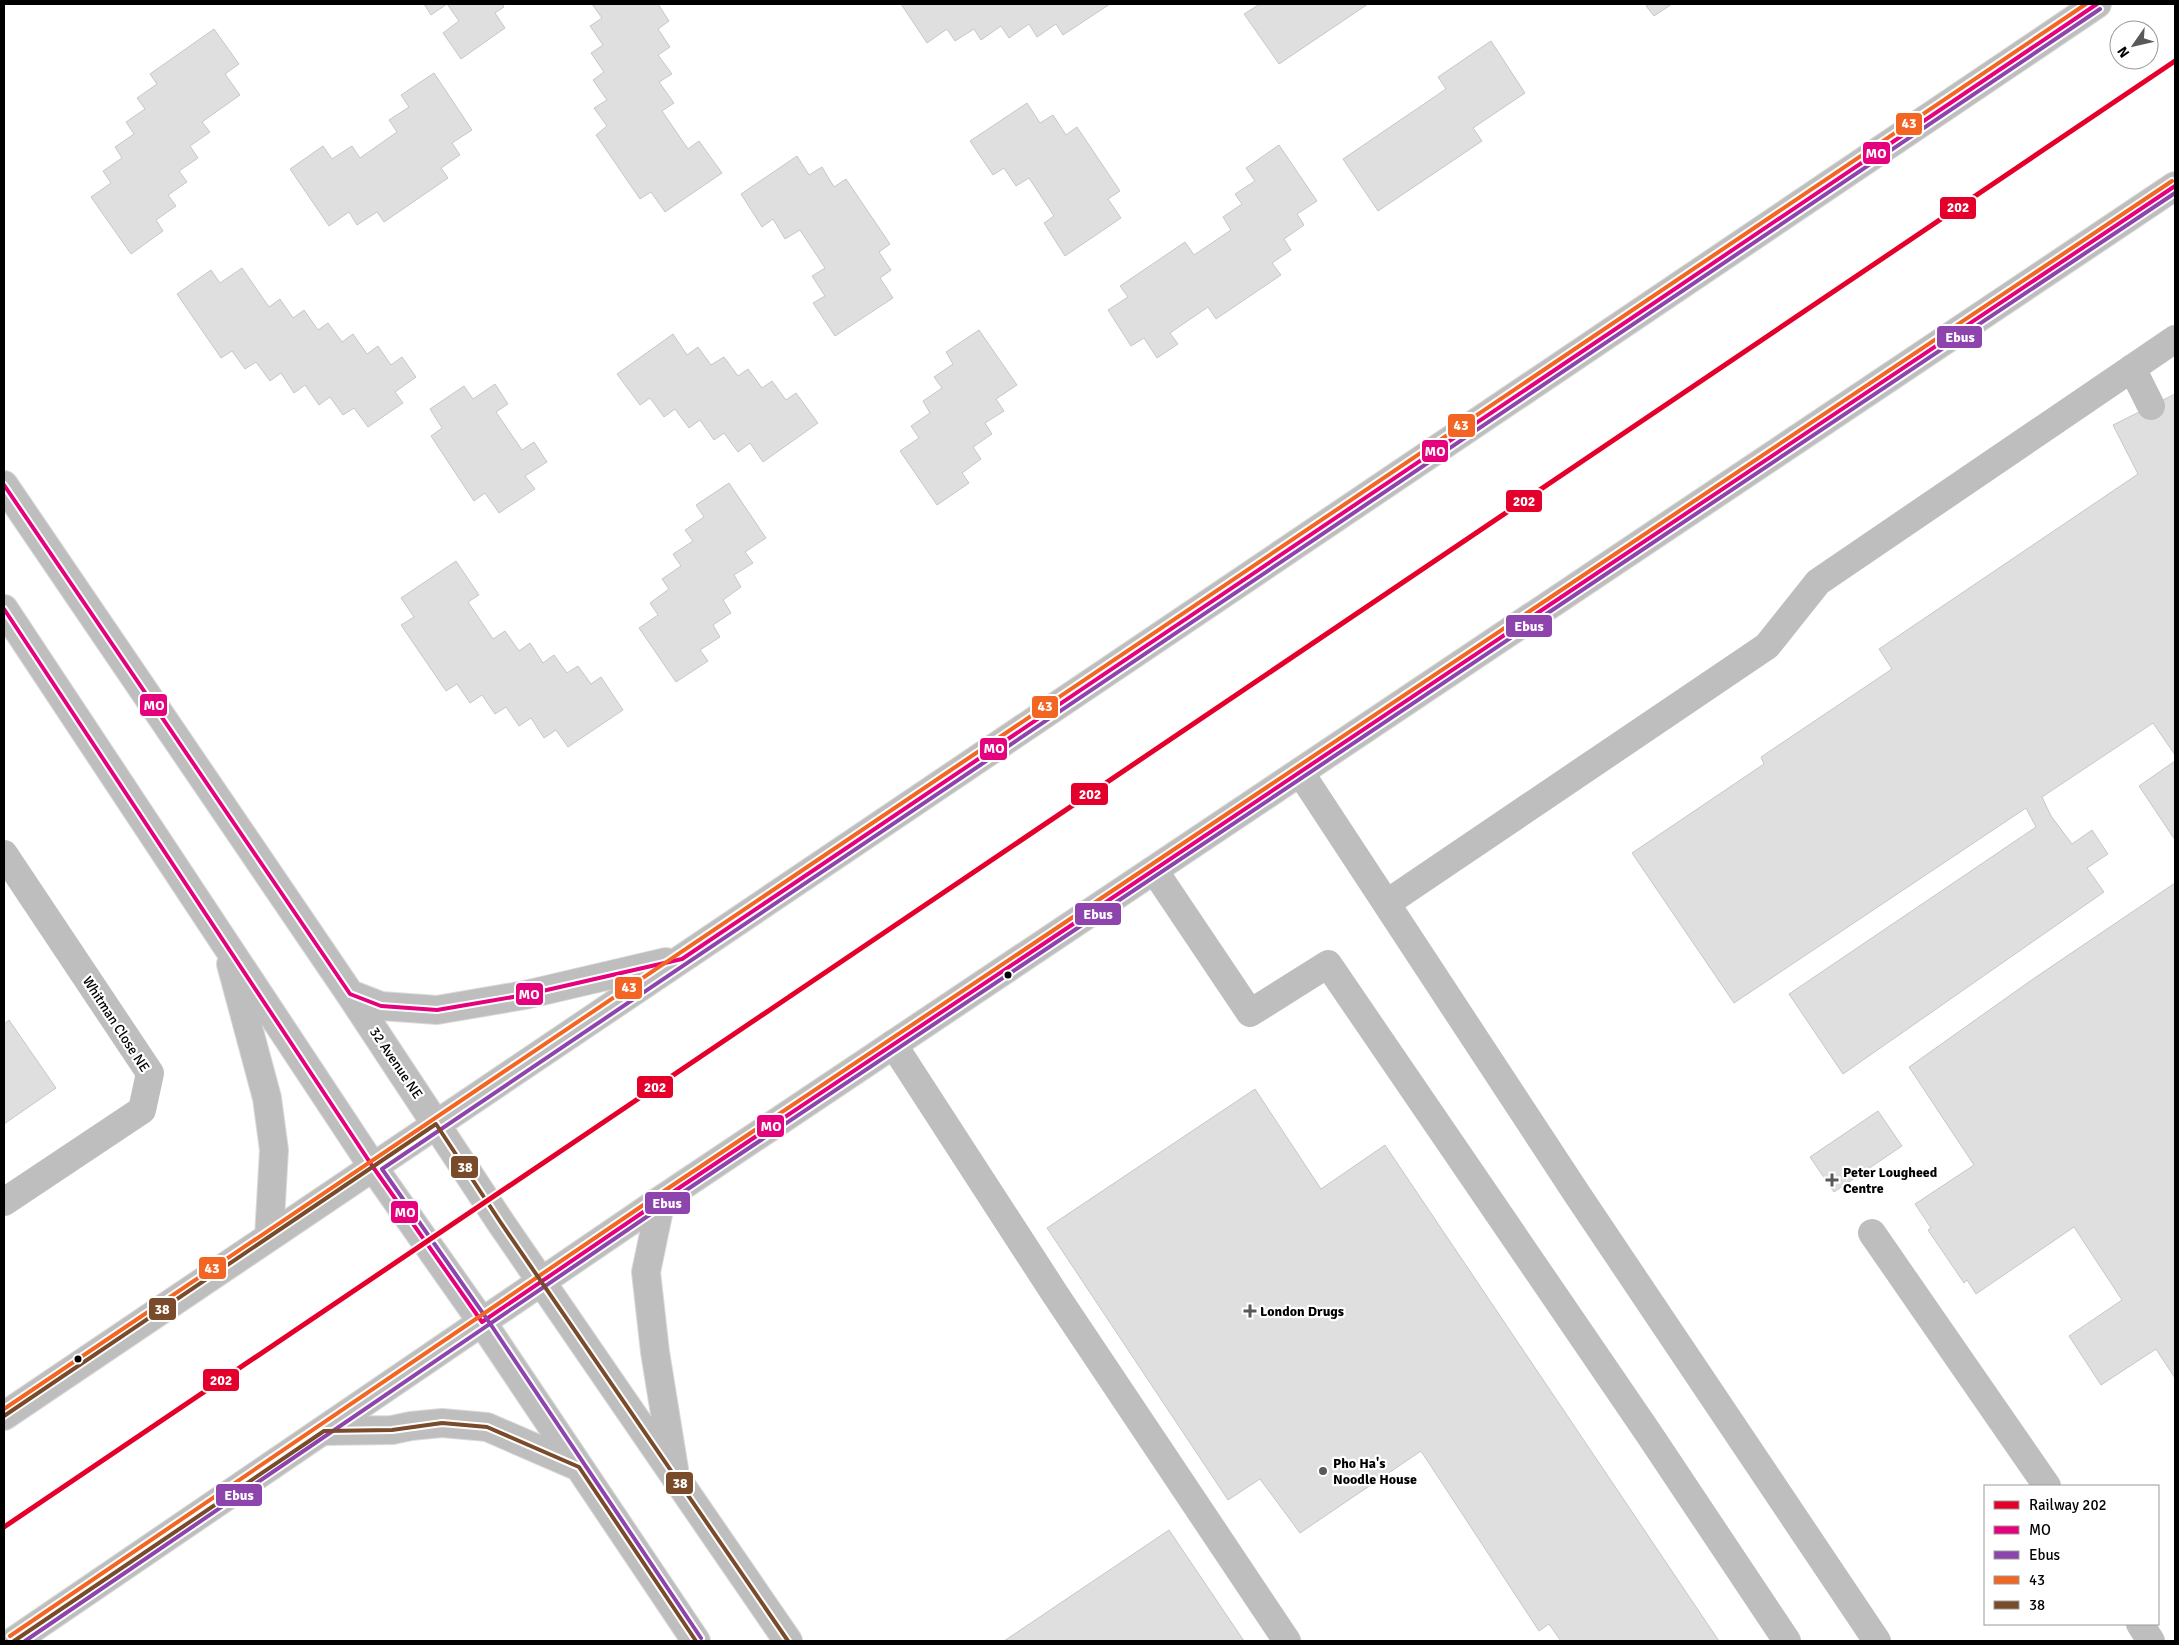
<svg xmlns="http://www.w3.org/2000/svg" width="2179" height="1645" font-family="Signika,sans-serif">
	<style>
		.building { fill: #dfdfdf; stroke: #c7c7c7 }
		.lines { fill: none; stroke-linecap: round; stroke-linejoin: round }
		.major-casing { stroke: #dbdbdb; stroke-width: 30 }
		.minor { stroke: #bebebe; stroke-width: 28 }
		.major { stroke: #bebebe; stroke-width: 28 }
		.bus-1-casing { stroke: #fff; stroke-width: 8 }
		.bus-2-casing { stroke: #fff; stroke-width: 8 }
		.bus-3-casing { stroke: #fff; stroke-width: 8 }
		.bus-4-casing { stroke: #fff; stroke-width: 8 }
		.bus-1 { stroke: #e5007d; stroke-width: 4 }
		.bus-2 { stroke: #8e44ad; stroke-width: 4 }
		.bus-3 { stroke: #f26522; stroke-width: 4 }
		.bus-4 { stroke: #7a4b2a; stroke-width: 4 }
		.rail-1-casing { stroke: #fff; stroke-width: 9 }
		.rail-1 { stroke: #e4002b; stroke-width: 5 }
		.bus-dot { fill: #000; stroke: #fff; stroke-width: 2 }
		.poi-dot { fill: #595959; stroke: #fff; stroke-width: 2 }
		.labels { text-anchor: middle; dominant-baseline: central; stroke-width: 4.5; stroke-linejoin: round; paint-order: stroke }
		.street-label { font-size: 14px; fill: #000; stroke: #fff }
		.poi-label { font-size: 14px; font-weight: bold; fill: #000; stroke: #fff; text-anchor: start }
		.line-badge { stroke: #fff; stroke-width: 2 }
		.badge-label { font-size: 14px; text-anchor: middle; font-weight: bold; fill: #fff }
	</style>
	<rect width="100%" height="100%" fill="#fff"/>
	<!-- building -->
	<path class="building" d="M 424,4 L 447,4 L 431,15 Z
		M 447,4 L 502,4 L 504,7 L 495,13 L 505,28 L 461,59 L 443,33 L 459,21 Z
		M 592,4 L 658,4 L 669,21 L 658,29 L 670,47 L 658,55 L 672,74 L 659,82 L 674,103 L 662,111 L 688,149 L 699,141 L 722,173 L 665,212 L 651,192 L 640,199 L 596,135 L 607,126 L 594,108 L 607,100 L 593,80 L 604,72 L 591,53 L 603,45 L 590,26 L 602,18 Z
		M 901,4 L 1110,4 L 1063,35 L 1056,24 L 1037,37 L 1029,24 L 1009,38 L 1001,26 L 981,40 L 974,29 L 955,41 L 947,29 L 927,43 Z
		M 1260,4 L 1368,4 L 1279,64 L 1244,14 Z
		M 1649,4 L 1672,4 L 1654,16 L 1646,6 Z
		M 214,29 L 239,64 L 225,74 L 240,95 L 202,122 L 210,132 L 190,146 L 198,158 L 179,171 L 187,182 L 168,195 L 176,206 L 156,220 L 163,231 L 131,254 L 91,197 L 111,183 L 103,171 L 122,158 L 115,147 L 134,134 L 126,122 L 145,109 L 137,98 L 157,84 L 150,74 Z
		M 1491,41 L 1525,93 L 1473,128 L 1482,141 L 1378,211 L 1343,159 L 1446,89 L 1438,77 Z
		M 434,73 L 472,130 L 452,143 L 460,155 L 441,168 L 448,178 L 384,222 L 377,212 L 357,225 L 349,212 L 329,226 L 290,169 L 323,146 L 332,159 L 352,146 L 360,158 L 397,132 L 389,120 L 409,107 L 401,95 Z
		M 1027,103 L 1040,123 L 1053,115 L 1066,135 L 1077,127 L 1120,191 L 1108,199 L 1121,218 L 1065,256 L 1044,223 L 1054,216 L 1029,178 L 1016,186 L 1004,168 L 993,175 L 970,141 Z
		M 1279,145 L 1317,201 L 1297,214 L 1304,225 L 1284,239 L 1291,250 L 1272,263 L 1281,275 L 1216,319 L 1208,307 L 1170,333 L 1178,344 L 1157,358 L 1144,338 L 1131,346 L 1108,310 L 1128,297 L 1120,286 L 1185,242 L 1194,255 L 1231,230 L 1223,217 L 1242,204 L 1235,194 L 1255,181 L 1246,168 Z
		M 797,156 L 809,175 L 822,167 L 834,187 L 846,179 L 890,244 L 879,252 L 891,270 L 880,278 L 893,298 L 835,336 L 813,303 L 825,296 L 812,276 L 825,268 L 800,230 L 785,239 L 773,219 L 762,227 L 741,194 Z
		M 242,268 L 269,307 L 280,299 L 293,318 L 304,310 L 318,330 L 328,323 L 342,342 L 353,334 L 367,354 L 378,346 L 391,365 L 402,357 L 416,377 L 395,392 L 403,403 L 368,427 L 354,408 L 343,415 L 330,397 L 319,405 L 305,385 L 294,393 L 281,373 L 270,381 L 256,362 L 245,369 L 232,351 L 221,358 L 177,294 L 211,270 L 220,283 Z
		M 979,330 L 1017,385 L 996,399 L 1004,411 L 985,423 L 992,434 L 973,447 L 981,459 L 962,473 L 969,483 L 937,505 L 900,451 L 919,438 L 911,426 L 930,413 L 923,401 L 942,388 L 934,377 L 953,364 L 946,352 Z
		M 673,334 L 687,355 L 698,347 L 711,365 L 724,357 L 738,376 L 748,369 L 762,388 L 772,381 L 786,400 L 796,393 L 818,423 L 763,462 L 750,443 L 738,452 L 724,433 L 714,440 L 700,420 L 689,428 L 675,409 L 664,417 L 650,398 L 640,405 L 617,374 Z
		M 495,384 L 508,404 L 496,412 L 522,450 L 534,442 L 547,462 L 525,476 L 535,489 L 499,513 L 485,493 L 474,501 L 431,436 L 442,428 L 430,409 L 464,386 L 473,399 Z
		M 2175,394 L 2175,755 L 2153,723 L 2042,797 L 2051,816 L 2072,844 L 2092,830 L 2108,854 L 2087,868 L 2104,892 L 1843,1074 L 1789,994 L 2036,827 L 2026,808 L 1734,1003 L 1632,853 L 1764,764 L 1761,757 L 1892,669 L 1879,649 L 2138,474 L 2113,425 Z
		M 729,483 L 766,538 L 745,552 L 753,563 L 734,575 L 741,587 L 723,600 L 731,613 L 713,625 L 720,637 L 700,650 L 708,661 L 676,682 L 639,628 L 658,615 L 650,603 L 669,589 L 662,579 L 681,566 L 673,554 L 693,541 L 685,530 L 704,517 L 696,505 Z
		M 456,561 L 479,595 L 468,602 L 493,639 L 505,631 L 519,651 L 530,643 L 543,663 L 554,655 L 567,673 L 578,666 L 591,684 L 601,677 L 623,710 L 568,747 L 556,730 L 544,738 L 531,718 L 519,726 L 506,707 L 495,714 L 482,695 L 470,703 L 457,684 L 446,691 L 401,625 L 414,617 L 401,598 Z
		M 2175,761 L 2175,840 L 2139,786 Z
		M 2175,883 L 2175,1378 L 2156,1349 L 2101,1385 L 2069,1336 L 2122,1300 L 2074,1227 L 1976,1294 L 1967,1280 L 1964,1283 L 1928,1230 L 1931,1228 L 1915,1204 L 1974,1165 L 1909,1067 L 2033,979 Z
		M 9,1020 L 56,1088 L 4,1124 L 4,1024 Z
		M 1255,1089 L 1321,1189 L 1385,1145 L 1719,1641 L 1561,1641 L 1549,1624 L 1539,1631 L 1421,1451 L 1300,1533 L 1260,1479 L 1228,1500 L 1047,1228 Z
		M 1878,1111 L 1902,1146 L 1834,1192 L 1810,1157 Z
		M 1169,1530 L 1244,1641 L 1004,1641 Z"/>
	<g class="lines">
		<defs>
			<path id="major" d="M 4,485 L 350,994 L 501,1223 L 788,1641
				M 4,609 L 373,1167 L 482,1322 L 696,1641
				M 231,964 L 267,1098 L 274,1150 L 269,1237
				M 350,994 L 381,1006 L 437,1010 L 525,995 L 666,962
				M 661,1200 L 646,1272 L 655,1352 L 674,1469
				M 4,1416 L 2097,4
				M 324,1431 L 392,1430 L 411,1426 L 442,1423 L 487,1427 L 579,1467
				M 14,1641 L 661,1200 L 2175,186"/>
		</defs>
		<!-- major casing -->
		<use href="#major" class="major-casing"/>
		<!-- minor -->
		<path class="minor" d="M 2132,368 L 2151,406
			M 1300,772 L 1575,1191 L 1877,1641
			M 4,854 L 150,1073 L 142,1110 L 4,1202
			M 1154,870 L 1250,1013 L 1328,964 L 1649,1434 L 1787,1641
			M 1387,903 L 1767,646 L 1818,582 L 2175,339
			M 893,1044 L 1055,1294 L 1287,1641
			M 1872,1233 L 2047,1486
			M 2140,1624 L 2151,1641"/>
		<!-- major -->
		<use href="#major" class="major"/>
		<defs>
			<path id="bus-1" d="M 4,485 L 350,994 L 381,1006 L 437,1010 L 525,995 L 682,959 L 2097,4
				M 4,609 L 373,1167 L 482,1322 L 661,1200 L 2175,186"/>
			<path id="bus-2" d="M 701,1638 L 487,1319 L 382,1169 L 2100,9
				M 25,1641 L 664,1205 L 2175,193"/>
			<path id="bus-3" d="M 4,1409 L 2086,4
				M 10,1636 L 658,1195 L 2172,181"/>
			<path id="bus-4" d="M 4,1416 L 436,1124 L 501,1223 L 788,1641
				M 14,1641 L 324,1431 L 392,1430 L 442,1423 L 487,1427 L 579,1467 L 696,1641"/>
		</defs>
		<!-- bus-1 casing -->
		<use href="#bus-1" class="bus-1-casing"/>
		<!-- bus-2 casing -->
		<use href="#bus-2" class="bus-2-casing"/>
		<!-- bus-3 casing -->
		<use href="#bus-3" class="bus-3-casing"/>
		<!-- bus-4 casing -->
		<use href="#bus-4" class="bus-4-casing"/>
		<!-- bus-1 -->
		<use href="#bus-1" class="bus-1"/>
		<!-- bus-2 -->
		<use href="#bus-2" class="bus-2"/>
		<!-- bus-3 -->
		<use href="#bus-3" class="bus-3"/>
		<!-- bus-4 -->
		<use href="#bus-4" class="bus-4"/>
		<defs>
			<path id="rail-1" d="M 4,1527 L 2175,61"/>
		</defs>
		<!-- rail-1 casing -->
		<use href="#rail-1" class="rail-1-casing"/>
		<!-- rail-1 -->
		<use href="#rail-1" class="rail-1"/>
	</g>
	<!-- markers -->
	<g class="bus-dot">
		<circle cx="1008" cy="975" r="4.5"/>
		<circle cx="78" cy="1359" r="4.5"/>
	</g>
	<g class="poi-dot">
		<path d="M1829.5 1172.5h5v5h5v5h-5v5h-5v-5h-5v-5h5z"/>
		<path d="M1247.5 1303.5h5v5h5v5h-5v5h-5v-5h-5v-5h5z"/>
		<circle cx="1323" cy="1471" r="5"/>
	</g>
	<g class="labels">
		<!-- street labels -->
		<g class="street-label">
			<text transform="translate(116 1024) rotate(57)">Whitman Close NE</text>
			<text transform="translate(396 1063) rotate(56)">32 Avenue NE</text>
		</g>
		<!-- poi labels -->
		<g class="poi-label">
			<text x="1843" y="1172">Peter Lougheed<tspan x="1843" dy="16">Centre</tspan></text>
			<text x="1260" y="1311">London Drugs</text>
			<text x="1333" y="1463">Pho Ha's<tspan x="1333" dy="16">Noodle House</tspan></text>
		</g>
	</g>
	<g class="line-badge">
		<rect x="1895" y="112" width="28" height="24" rx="5" fill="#f26522"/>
		<rect x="1862" y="141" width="29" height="24" rx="5" fill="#e5007d"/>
		<rect x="1939" y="196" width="38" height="24" rx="5" fill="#e4002b"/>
		<rect x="1936" y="325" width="47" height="24" rx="5" fill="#8e44ad"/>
		<rect x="1447" y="413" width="29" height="25" rx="5" fill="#f26522"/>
		<rect x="1421" y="439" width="28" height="24" rx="5" fill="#e5007d"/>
		<rect x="1505" y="489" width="38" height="24" rx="5" fill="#e4002b"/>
		<rect x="1505" y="614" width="48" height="24" rx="5" fill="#8e44ad"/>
		<rect x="139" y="693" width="29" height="24" rx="5" fill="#e5007d"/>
		<rect x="1031" y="695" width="28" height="24" rx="5" fill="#f26522"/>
		<rect x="979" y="737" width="29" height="24" rx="5" fill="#e5007d"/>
		<rect x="1070" y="782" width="39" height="24" rx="5" fill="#e4002b"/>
		<rect x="1074" y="902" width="48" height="24" rx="5" fill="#8e44ad"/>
		<rect x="614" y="976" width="29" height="24" rx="5" fill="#f26522"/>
		<rect x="515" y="982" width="29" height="24" rx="5" fill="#e5007d"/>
		<rect x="636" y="1075" width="38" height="24" rx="5" fill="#e4002b"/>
		<rect x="756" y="1114" width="29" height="24" rx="5" fill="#e5007d"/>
		<rect x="450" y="1155" width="29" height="24" rx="5" fill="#7a4b2a"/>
		<rect x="644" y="1191" width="47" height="24" rx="5" fill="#8e44ad"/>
		<rect x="390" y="1200" width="29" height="24" rx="5" fill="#e5007d"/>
		<rect x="198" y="1256" width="29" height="24" rx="5" fill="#f26522"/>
		<rect x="148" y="1297" width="29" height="24" rx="5" fill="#7a4b2a"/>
		<rect x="202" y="1368" width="38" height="24" rx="5" fill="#e4002b"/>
		<rect x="665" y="1471" width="29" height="24" rx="5" fill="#7a4b2a"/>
		<rect x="215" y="1483" width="48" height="24" rx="5" fill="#8e44ad"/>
	</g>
	<g class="badge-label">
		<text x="1909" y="128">43</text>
		<text x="1876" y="158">MO</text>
		<text x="1958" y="212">202</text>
		<text x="1960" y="342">Ebus</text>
		<text x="1461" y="430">43</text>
		<text x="1435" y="456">MO</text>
		<text x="1524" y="506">202</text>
		<text x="1529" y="631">Ebus</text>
		<text x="154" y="710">MO</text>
		<text x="1045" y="711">43</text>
		<text x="994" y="753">MO</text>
		<text x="1090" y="799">202</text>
		<text x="1098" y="919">Ebus</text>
		<text x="629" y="992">43</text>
		<text x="529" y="999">MO</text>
		<text x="655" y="1092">202</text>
		<text x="771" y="1131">MO</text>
		<text x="465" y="1172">38</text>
		<text x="667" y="1208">Ebus</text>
		<text x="405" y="1217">MO</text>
		<text x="212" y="1273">43</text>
		<text x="162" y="1314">38</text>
		<text x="221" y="1385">202</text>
		<text x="680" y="1488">38</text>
		<text x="239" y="1500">Ebus</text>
	</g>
	<!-- border -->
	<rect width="2179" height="1645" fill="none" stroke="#000000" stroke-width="10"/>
	<!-- legend -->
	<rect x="1984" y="1485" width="175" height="140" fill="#ffffff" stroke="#999999"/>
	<rect x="1994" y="1501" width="25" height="8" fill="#e4002b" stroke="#999999"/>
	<text x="2029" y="1510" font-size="15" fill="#000000">Railway 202</text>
	<rect x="1994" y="1526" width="25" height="8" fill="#e5007d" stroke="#999999"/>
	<text x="2029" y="1535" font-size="15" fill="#000000">MO</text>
	<rect x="1994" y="1551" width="25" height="8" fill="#8e44ad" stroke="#999999"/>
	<text x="2029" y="1560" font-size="15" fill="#000000">Ebus</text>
	<rect x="1994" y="1576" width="25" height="8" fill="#f26522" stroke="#999999"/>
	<text x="2029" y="1585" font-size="15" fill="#000000">43</text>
	<rect x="1994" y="1601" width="25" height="8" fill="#7a4b2a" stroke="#999999"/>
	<text x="2029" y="1610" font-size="15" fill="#000000">38</text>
	<!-- north arrow -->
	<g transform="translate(2134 45) rotate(236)"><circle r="24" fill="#ffffff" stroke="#999999"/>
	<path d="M0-4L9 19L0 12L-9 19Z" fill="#595959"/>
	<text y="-8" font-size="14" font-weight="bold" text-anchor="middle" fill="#000000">N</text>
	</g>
</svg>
